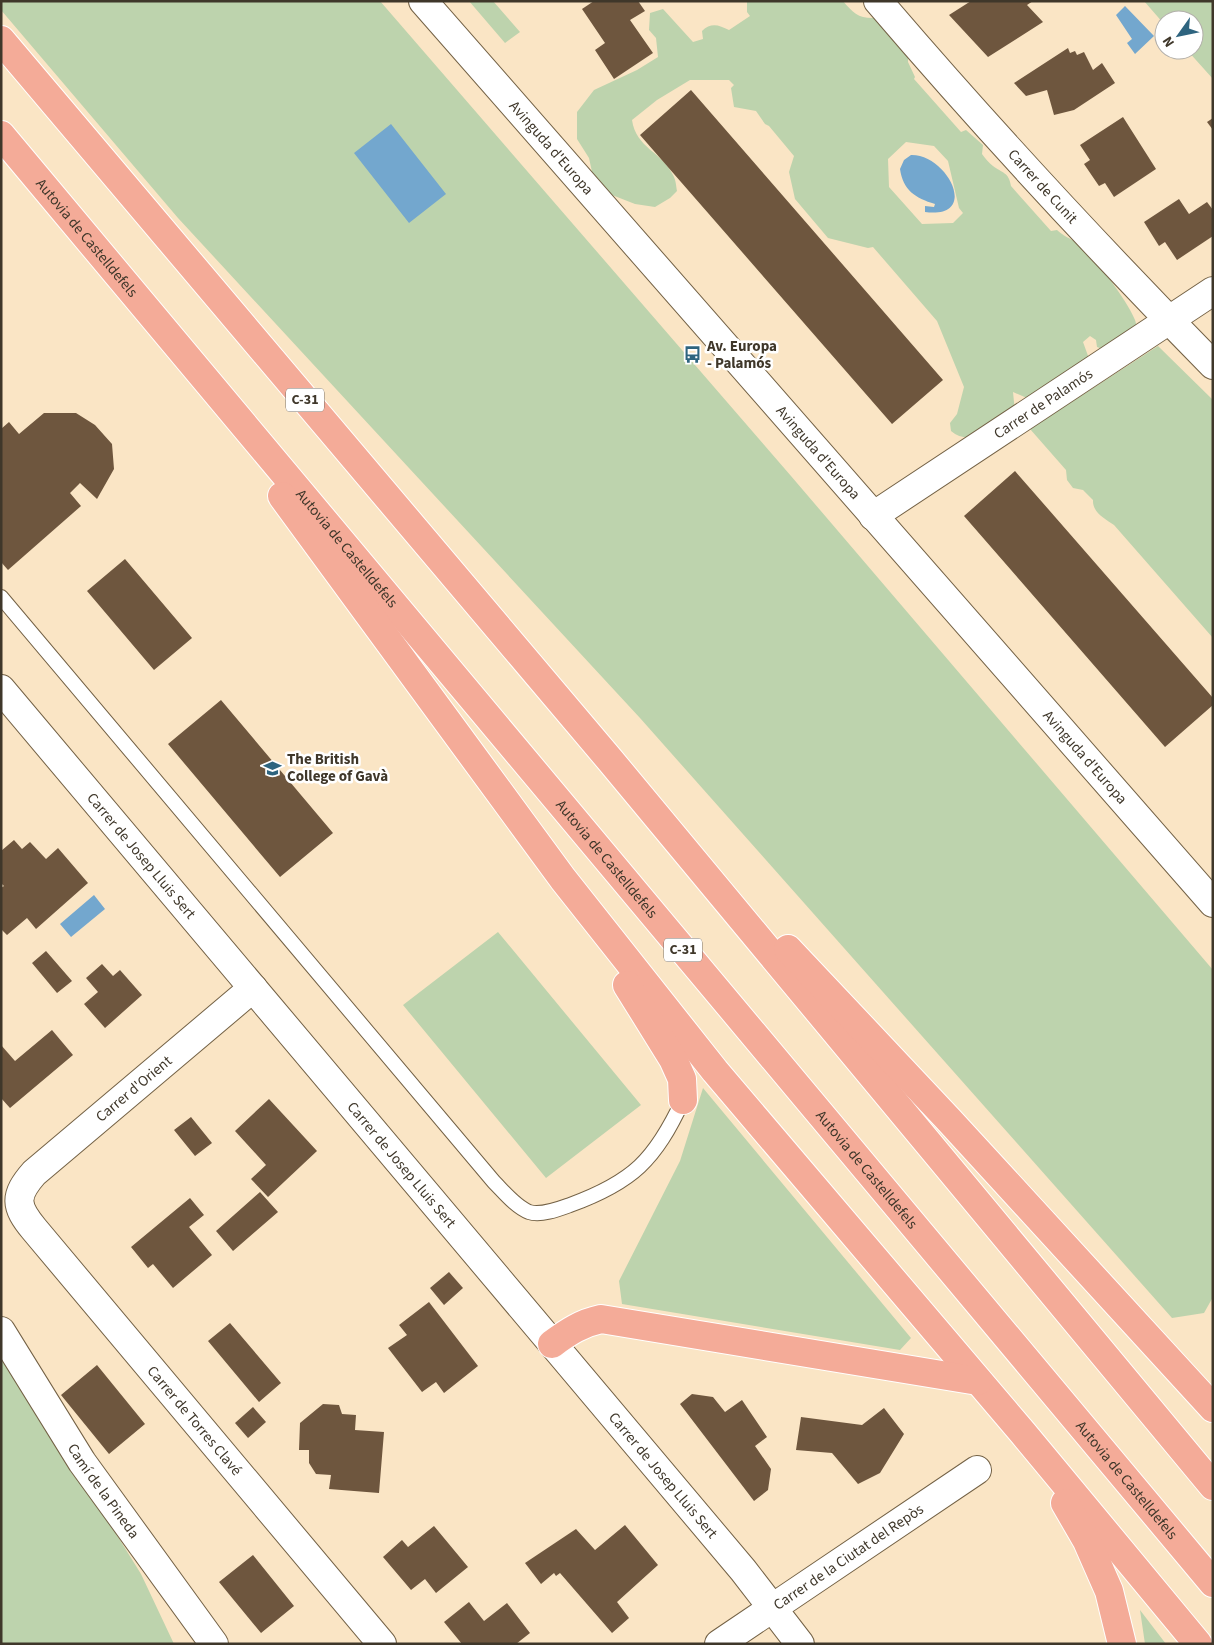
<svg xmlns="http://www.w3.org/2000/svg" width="1214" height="1645" font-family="'Source Sans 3',sans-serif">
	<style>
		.green { fill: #bdd3ad; fill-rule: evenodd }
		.water { fill: #73a7ce }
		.building { fill: #6e563e }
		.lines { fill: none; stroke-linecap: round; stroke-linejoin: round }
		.service-casing { stroke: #736145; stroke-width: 16 }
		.minor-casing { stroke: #736145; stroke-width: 30 }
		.tertiary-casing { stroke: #736145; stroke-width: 30 }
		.trunk-casing { stroke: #fff; stroke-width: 30 }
		.service { stroke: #fff; stroke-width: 14 }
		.minor { stroke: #fff; stroke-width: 28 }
		.tertiary { stroke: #fff; stroke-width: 28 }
		.trunk { stroke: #f4ab98; stroke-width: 28 }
		.labels { text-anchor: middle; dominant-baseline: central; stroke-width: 5; stroke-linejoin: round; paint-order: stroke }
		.shield { fill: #fff; stroke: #79736a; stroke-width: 1 }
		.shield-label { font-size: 14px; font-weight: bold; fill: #3f372a }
		.street-label { font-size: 15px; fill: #3f372a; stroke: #fff }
		.poi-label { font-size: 15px; font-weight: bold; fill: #3f372a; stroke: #fff; text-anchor: start }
	</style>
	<rect width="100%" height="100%" fill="#fae5c5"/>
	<!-- green -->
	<path class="green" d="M 1,1 L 380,1 L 791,476 L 1213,970 L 1213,1297 L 1204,1313 L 1172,1318 L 640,718 L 178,218 L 1,10 Z
		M 469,1 L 493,1 L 520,32 L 505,43 Z
		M 747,1 L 843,1 C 853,13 859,19 876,18 L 908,49 L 908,62 L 915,77 L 914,79 L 961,132 L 966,130 L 983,145 L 982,154 C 985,158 989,163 993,166 C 1002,173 1009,172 1011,186 L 1051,231 L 1057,230 C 1063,236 1070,238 1077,243 C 1094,256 1127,300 1135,320 C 1137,325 1137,331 1137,336 L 1110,352 L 1097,347 L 1096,340 L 1090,336 L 1083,342 L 1091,364 L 1027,398 L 1013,392 L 1015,412 C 997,425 972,449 951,431 L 950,423 L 957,414 L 964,387 L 937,321 L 873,247 L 868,248 L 828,238 L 795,199 L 789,172 L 794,156 L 769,126 L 765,124 L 756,111 L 734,107 L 731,88 L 734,85 L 729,80 L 690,80 L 657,100 L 632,120 C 636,148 662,152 673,175 C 676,180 676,186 677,191 L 670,198 L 655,207 L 635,204 L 612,195 L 594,181 L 589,158 L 577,139 L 577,112 L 594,90 L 637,70 L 658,57 L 656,38 L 649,30 L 650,13 L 663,9 L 693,42 L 703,39 L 702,31 C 711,22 719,25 729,30 L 750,16 L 747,12 ZM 906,142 L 934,146 L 948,161 L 959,208 L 963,213 L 953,223 L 922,224 L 889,187 L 888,159 Z
		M 1144,1 L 1213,1 L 1213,79 L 1187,50 L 1194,50 L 1194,20 L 1164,20 L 1164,24 Z
		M 1158,346 L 1213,400 L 1213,638 L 1114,525 C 1105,519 1092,512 1093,500 L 1083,490 L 1073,488 L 1067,480 L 1066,470 L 1030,429 Z
		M 498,932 L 641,1105 L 546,1178 L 403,1005 Z
		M 703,1088 L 911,1338 L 900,1350 L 622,1304 L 619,1281 L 680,1161 Z
		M 1,1348 L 141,1574 L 174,1644 L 1,1644 Z
		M 1140,1610 L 1166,1644 L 1145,1644 Z"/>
	<!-- water -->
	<path class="water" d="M 1125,6 L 1154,36 L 1135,54 L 1127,43 L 1132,39 L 1116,15 Z
		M 391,124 L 446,194 L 409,223 L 354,153 Z
		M 911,155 C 947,154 981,219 925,212 L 925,206 L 934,207 L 935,204 C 915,198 903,190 900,169 L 904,160 Z
		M 94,895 L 105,909 L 71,937 L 60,924 Z"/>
	<!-- building -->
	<path class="building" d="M 594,1 L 638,1 L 645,11 L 630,20 L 653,53 L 614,79 L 595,50 L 605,43 L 582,9 Z
		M 971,1 L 1033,1 L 1027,5 L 1043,22 L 988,57 L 949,15 Z
		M 1068,48 L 1070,53 L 1075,51 L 1077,55 L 1084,52 L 1093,70 L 1102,63 L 1115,83 L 1074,110 L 1054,115 L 1047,90 L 1026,96 L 1014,83 Z
		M 691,90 L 943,380 L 892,424 L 640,135 Z
		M 1123,117 L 1156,169 L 1114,197 L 1105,183 L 1099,186 L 1084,164 L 1090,160 L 1080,145 Z
		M 1213,118 L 1213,130 L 1207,122 Z
		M 1179,199 L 1189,214 L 1207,202 L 1213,210 L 1213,236 L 1177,260 L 1165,242 L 1159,246 L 1144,222 Z
		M 44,413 L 76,413 L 95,425 L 112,444 L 114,469 L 97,499 L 80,483 L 70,493 L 81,506 L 8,570 L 1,562 L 1,429 L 9,422 L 19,434 Z
		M 1015,471 L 1213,698 L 1213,705 L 1165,747 L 964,516 Z
		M 125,559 L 192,638 L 154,670 L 87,591 Z
		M 221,700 L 333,833 L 280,877 L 168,744 Z
		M 14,840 L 22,849 L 30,842 L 46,859 L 58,848 L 88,883 L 36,929 L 27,918 L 7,935 L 1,929 L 1,888 L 4,886 L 1,883 L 1,851 Z
		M 46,951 L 72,981 L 57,993 L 32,963 Z
		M 102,964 L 113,976 L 120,970 L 142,995 L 105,1028 L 84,1004 L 98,992 L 86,978 Z
		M 52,1030 L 73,1055 L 10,1108 L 1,1098 L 1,1045 L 15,1061 Z
		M 269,1099 L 317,1151 L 268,1197 L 251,1179 L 266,1165 L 235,1131 Z
		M 191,1117 L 212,1143 L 195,1156 L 174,1130 Z
		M 260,1192 L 278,1212 L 233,1251 L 216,1231 Z
		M 190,1198 L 204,1215 L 189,1227 L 212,1255 L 173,1288 L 153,1264 L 148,1268 L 131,1247 Z
		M 449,1272 L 463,1288 L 444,1305 L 430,1288 Z
		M 429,1302 L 478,1366 L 444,1393 L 436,1382 L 422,1392 L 388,1348 L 407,1335 L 399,1325 Z
		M 230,1323 L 281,1383 L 259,1402 L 208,1341 Z
		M 97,1365 L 145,1424 L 109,1454 L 61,1395 Z
		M 692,1394 L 713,1397 L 725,1412 L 742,1400 L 767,1437 L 755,1446 L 771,1469 L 768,1490 L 754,1501 L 680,1404 Z
		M 323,1404 L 339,1405 L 342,1414 L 356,1415 L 355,1430 L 384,1432 L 379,1493 L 329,1489 L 331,1475 L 316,1474 L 309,1463 L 309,1450 L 299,1450 L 300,1423 Z
		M 253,1407 L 266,1422 L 248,1438 L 235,1423 Z
		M 884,1408 L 904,1434 L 880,1473 L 858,1484 L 832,1453 L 796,1450 L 801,1417 L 862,1425 Z
		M 625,1525 L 658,1565 L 617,1602 L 629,1618 L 612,1633 L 560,1573 L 556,1576 L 554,1573 L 541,1584 L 525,1563 L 576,1529 L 595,1550 Z
		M 434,1526 L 468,1567 L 436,1593 L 425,1579 L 411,1590 L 383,1557 L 402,1540 L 408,1547 Z
		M 253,1555 L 294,1606 L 261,1633 L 219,1582 Z
		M 469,1602 L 484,1621 L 507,1603 L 530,1633 L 516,1644 L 462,1644 L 444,1622 Z"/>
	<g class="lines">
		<defs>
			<path id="service" d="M 1,597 L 494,1182 C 504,1192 516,1207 529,1212 C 541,1216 559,1209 570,1205 C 633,1182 655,1160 683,1100"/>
			<g id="minor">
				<path id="s1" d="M 878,1 C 984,125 1098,248 1213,365"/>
				<path id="s2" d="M 873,516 L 1213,291"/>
				<path id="s3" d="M 1,689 L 743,1570 L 800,1644"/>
				<path id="s4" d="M 253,988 L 34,1173 C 14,1196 15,1206 34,1229 L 382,1644"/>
				<path id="s5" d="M 1,1331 L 82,1462 L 214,1644"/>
				<path id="s6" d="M 719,1644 L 977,1470"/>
			</g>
			<g id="tertiary">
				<path id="s7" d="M 423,1 L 1213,903"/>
			</g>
			<g id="trunk">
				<path d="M 1,40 L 610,760 L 1213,1486"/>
				<path id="s8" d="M 1,135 L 1213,1583"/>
				<path d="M 282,496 L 563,879 L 715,1071 L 1023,1433 L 1198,1644"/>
				<path d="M 788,949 L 949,1120 L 1213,1408"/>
				<path d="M 627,985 L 673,1059 L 682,1079 L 683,1100"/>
				<path d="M 552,1344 C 568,1332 582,1323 601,1319 L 978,1381"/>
				<path d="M 1065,1503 L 1087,1541 L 1109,1591 L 1122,1644"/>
			</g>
		</defs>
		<!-- service casing -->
		<use href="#service" class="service-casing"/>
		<!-- minor casing -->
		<use href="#minor" class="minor-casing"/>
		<!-- tertiary casing -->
		<use href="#tertiary" class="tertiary-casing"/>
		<!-- trunk casing -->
		<use href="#trunk" class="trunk-casing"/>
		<!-- service -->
		<use href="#service" class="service"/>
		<!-- minor -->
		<use href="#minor" class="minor"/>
		<!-- tertiary -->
		<use href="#tertiary" class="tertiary"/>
		<!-- trunk -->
		<use href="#trunk" class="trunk"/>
	</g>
	<!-- icons -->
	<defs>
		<symbol id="bus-bare" viewBox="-9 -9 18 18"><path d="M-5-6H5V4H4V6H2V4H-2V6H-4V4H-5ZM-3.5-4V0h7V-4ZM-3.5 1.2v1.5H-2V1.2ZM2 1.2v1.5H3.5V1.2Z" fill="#2e647f" stroke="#fff" stroke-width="2.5" paint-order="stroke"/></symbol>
		<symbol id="university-bare" viewBox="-9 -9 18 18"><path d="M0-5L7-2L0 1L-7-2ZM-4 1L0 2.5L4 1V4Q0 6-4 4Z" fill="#2e647f" stroke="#fff" stroke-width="2.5" paint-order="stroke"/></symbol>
	</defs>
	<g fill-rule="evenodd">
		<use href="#bus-bare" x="680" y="342" width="25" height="25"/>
		<use href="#university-bare" x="260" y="756" width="25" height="25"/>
	</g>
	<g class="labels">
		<!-- shield labels -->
		<g class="shield">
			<rect x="286" y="388.5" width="38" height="23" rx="4"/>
			<rect x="664" y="938.5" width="38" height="23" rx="4"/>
		</g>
		<g class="shield-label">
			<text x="305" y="400">C-31</text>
			<text x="683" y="950">C-31</text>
		</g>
		<!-- street labels -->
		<g class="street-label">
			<text stroke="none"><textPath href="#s7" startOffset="195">Avinguda d'Europa</textPath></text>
			<text stroke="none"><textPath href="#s1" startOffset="248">Carrer de Cunit</textPath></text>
			<text stroke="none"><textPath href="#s8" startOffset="134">Autovia de Castelldefels</textPath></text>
			<text stroke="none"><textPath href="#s2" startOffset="204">Carrer de Palamós</textPath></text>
			<text stroke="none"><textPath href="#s7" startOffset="600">Avinguda d'Europa</textPath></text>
			<text stroke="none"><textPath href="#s8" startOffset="539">Autovia de Castelldefels</textPath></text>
			<text stroke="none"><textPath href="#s7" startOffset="1005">Avinguda d'Europa</textPath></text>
			<text stroke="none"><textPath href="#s3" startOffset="218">Carrer de Josep Lluis Sert</textPath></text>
			<text stroke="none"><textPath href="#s8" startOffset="944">Autovia de Castelldefels</textPath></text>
			<text transform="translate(134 1089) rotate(-40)">Carrer d'Orient</text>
			<text stroke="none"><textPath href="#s3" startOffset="622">Carrer de Josep Lluis Sert</textPath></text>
			<text stroke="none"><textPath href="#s8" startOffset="1349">Autovia de Castelldefels</textPath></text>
			<text stroke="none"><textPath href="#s4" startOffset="601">Carrer de Torres Clavé</textPath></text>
			<text stroke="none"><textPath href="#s3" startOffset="1028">Carrer de Josep Lluis Sert</textPath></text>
			<text stroke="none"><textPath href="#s8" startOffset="1754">Autovia de Castelldefels</textPath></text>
			<text stroke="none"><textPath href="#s5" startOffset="190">Camí de la Pineda</textPath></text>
			<text stroke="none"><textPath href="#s6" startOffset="156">Carrer de la Ciutat del Repòs</textPath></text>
		</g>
		<!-- poi labels -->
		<g class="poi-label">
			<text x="707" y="346">Av. Europa<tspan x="707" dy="17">- Palamós</tspan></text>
			<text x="287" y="759">The British<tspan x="287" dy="17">College of Gavà</tspan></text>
		</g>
	</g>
	<!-- border -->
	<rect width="1214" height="1645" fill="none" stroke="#3f372a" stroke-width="5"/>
	<!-- north arrow -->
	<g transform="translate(1179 35) rotate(237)"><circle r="24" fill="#ffffff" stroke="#b2afaa"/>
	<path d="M0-4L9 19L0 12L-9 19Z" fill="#2e647f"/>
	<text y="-8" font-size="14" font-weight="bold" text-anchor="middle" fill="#3f372a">N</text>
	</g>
</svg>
